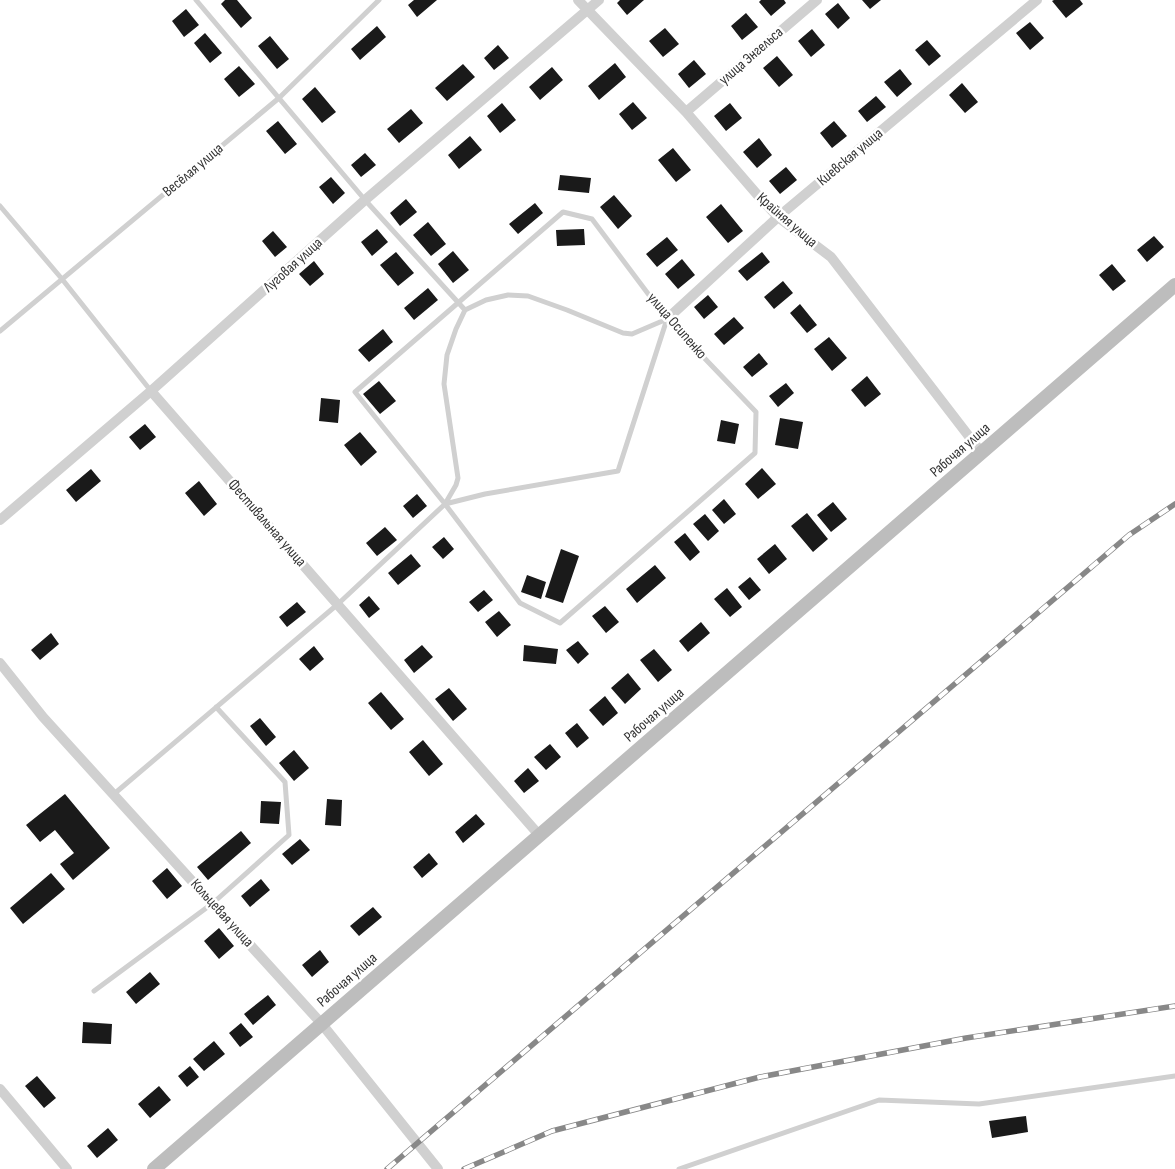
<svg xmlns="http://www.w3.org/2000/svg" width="1175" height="1169" font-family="'Sofia Sans Condensed',sans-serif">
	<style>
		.building { fill: #1a1a1a }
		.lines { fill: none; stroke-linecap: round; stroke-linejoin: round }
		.service { stroke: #d0d0d0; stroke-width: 5 }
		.minor { stroke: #d0d0d0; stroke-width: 10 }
		.secondary { stroke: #bdbdbd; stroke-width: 14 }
		.rail-casing { stroke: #888; stroke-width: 5.5 }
		.rail { stroke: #fff; stroke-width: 4; stroke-dasharray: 11; stroke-linecap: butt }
		.labels { text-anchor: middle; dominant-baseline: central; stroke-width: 5; stroke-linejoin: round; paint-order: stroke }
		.street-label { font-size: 15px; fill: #333; stroke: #fff }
	</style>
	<rect width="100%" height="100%" fill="#fff"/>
	<!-- building -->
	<path class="building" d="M 225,0 L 237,0 L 252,18 L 241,28 L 221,4 Z
		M 414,0 L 437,0 L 417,17 L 408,5 Z
		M 620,0 L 644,0 L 627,15 L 617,3 Z
		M 761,0 L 784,0 L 786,3 L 771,16 L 759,2 Z
		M 862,0 L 881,0 L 870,9 Z
		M 1054,0 L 1080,0 L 1083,4 L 1066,18 L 1052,1 Z
		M 838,3 L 850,18 L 838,29 L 825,14 Z
		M 186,9 L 199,25 L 184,37 L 172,21 Z
		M 746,13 L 758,27 L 742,40 L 731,26 Z
		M 1030,22 L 1044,38 L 1030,50 L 1016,33 Z
		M 377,26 L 386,37 L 360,60 L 351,49 Z
		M 665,28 L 679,44 L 663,57 L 649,41 Z
		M 812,29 L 825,45 L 811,57 L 798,41 Z
		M 205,33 L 222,53 L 210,63 L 194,43 Z
		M 270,36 L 289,59 L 277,69 L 258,46 Z
		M 927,40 L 941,56 L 929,66 L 915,50 Z
		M 498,45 L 509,58 L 494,70 L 484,58 Z
		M 777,56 L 793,75 L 779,87 L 763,68 Z
		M 694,60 L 706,74 L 689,88 L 678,74 Z
		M 615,63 L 626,77 L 599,100 L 588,86 Z
		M 463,64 L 475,77 L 447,101 L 435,88 Z
		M 239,66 L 255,84 L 239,97 L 224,79 Z
		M 552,67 L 563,80 L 540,100 L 529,87 Z
		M 900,69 L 912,84 L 897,97 L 884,82 Z
		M 962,83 L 978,102 L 965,113 L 949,95 Z
		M 315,87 L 336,112 L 322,123 L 302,99 Z
		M 876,96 L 886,107 L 867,122 L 858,111 Z
		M 633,102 L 647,118 L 632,130 L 619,114 Z
		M 502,103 L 516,120 L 500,133 L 487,116 Z
		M 730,103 L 742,118 L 726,131 L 714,116 Z
		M 411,109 L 423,123 L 399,143 L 387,129 Z
		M 278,121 L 297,144 L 285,154 L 266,131 Z
		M 834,121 L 847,136 L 832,148 L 820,133 Z
		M 470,136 L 482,150 L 459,169 L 448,155 Z
		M 759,138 L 772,155 L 757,168 L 743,152 Z
		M 673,148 L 691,170 L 676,182 L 658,160 Z
		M 365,153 L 376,165 L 361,177 L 351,165 Z
		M 786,167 L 797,180 L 780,194 L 769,181 Z
		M 560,175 L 591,178 L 589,193 L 558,190 Z
		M 331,177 L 345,193 L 333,204 L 319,187 Z
		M 614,195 L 632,216 L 618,229 L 600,207 Z
		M 406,199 L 417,212 L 400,226 L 390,213 Z
		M 535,203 L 543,213 L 518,234 L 509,224 Z
		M 721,204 L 743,231 L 728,243 L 706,217 Z
		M 428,222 L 446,244 L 431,256 L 413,235 Z
		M 377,229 L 388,242 L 372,256 L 361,242 Z
		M 584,229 L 585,245 L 557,246 L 556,230 Z
		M 273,231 L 287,247 L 275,257 L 262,241 Z
		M 1154,236 L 1164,247 L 1147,262 L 1137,250 Z
		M 667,237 L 678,250 L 657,267 L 646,254 Z
		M 453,251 L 469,270 L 453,283 L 438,264 Z
		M 396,252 L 414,273 L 398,286 L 380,265 Z
		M 762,252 L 770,262 L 747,281 L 738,271 Z
		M 682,259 L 695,275 L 678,289 L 665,274 Z
		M 314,261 L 324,274 L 310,286 L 299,274 Z
		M 1112,264 L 1126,281 L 1113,291 L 1099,275 Z
		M 783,281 L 793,293 L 774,309 L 764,297 Z
		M 428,288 L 438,300 L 414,320 L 404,308 Z
		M 708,295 L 718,307 L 704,319 L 694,307 Z
		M 800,304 L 817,325 L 807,333 L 790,313 Z
		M 734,317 L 744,328 L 724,345 L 714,334 Z
		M 383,329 L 393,342 L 369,362 L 358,350 Z
		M 829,337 L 847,358 L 832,371 L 814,349 Z
		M 759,353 L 768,364 L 752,377 L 743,367 Z
		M 867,376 L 881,394 L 865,407 L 851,390 Z
		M 379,381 L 396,401 L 380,414 L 363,394 Z
		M 786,383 L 794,393 L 778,407 L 769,396 Z
		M 321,398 L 340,400 L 338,423 L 319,421 Z
		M 780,418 L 803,422 L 798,449 L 775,445 Z
		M 721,420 L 739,424 L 735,444 L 717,441 Z
		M 145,424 L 156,437 L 140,450 L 129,437 Z
		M 360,432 L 377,452 L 361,466 L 344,445 Z
		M 762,468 L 776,484 L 758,499 L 745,484 Z
		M 91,469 L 101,481 L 76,502 L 66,490 Z
		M 199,481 L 217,504 L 204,516 L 185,493 Z
		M 417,494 L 427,506 L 413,518 L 403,506 Z
		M 724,499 L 736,514 L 724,524 L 712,510 Z
		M 833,502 L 847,519 L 831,532 L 817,515 Z
		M 807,513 L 828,539 L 813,552 L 791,526 Z
		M 705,514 L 719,531 L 708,541 L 693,524 Z
		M 385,527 L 397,540 L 377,556 L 366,543 Z
		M 685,533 L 700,552 L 690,561 L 674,542 Z
		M 444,537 L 454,549 L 443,559 L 432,547 Z
		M 775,544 L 787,559 L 769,574 L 757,559 Z
		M 561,549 L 579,556 L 563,603 L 545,597 Z
		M 411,554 L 421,566 L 398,585 L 388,573 Z
		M 655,565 L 666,578 L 637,603 L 626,589 Z
		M 527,575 L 546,582 L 541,599 L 521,592 Z
		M 750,577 L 761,590 L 749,600 L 738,587 Z
		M 727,588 L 742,607 L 730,617 L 714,599 Z
		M 484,590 L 493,600 L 478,612 L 469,602 Z
		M 369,596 L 380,609 L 369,618 L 359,605 Z
		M 297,602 L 306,612 L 287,627 L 279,617 Z
		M 605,606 L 619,622 L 606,633 L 592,616 Z
		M 499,611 L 511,625 L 497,637 L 485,622 Z
		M 701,622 L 710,633 L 688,652 L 679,641 Z
		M 51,633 L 59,644 L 40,660 L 31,650 Z
		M 578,641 L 589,654 L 578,664 L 566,650 Z
		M 422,645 L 433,657 L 414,673 L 404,660 Z
		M 524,645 L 558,649 L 556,664 L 523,661 Z
		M 314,646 L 324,659 L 310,671 L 299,659 Z
		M 654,649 L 672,670 L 658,682 L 640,660 Z
		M 628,673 L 641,689 L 625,704 L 611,688 Z
		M 449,688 L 467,709 L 453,721 L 435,699 Z
		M 381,692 L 404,719 L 391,730 L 368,703 Z
		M 605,696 L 618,713 L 603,726 L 589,710 Z
		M 260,718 L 276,737 L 266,746 L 250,726 Z
		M 577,723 L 589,738 L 577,748 L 565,733 Z
		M 423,740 L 443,764 L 429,776 L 409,752 Z
		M 550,744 L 561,757 L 546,770 L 534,757 Z
		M 294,750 L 309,768 L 294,781 L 279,763 Z
		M 528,768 L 539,781 L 524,793 L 514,781 Z
		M 65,794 L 110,848 L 73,880 L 60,864 L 74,853 L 55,830 L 40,842 L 26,825 Z
		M 327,799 L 342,800 L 341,826 L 325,825 Z
		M 261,801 L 281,802 L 279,824 L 260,823 Z
		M 476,814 L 485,824 L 463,843 L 455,832 Z
		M 241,831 L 251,843 L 208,880 L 197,867 Z
		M 300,839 L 310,850 L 292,865 L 282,854 Z
		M 429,853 L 438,864 L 422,878 L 413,867 Z
		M 167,868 L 182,886 L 167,899 L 152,881 Z
		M 51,873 L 65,889 L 23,924 L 10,908 Z
		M 261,879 L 270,890 L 250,907 L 241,896 Z
		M 373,907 L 382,917 L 359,936 L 350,926 Z
		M 219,928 L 234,946 L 219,959 L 204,941 Z
		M 320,950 L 329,962 L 312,977 L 302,965 Z
		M 150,972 L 160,984 L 136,1004 L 126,992 Z
		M 268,995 L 276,1005 L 253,1025 L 244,1014 Z
		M 83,1022 L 112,1024 L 111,1044 L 82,1043 Z
		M 241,1023 L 253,1037 L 240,1047 L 229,1033 Z
		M 214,1041 L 225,1054 L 204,1071 L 193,1059 Z
		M 190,1066 L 199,1077 L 187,1087 L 178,1076 Z
		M 37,1076 L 56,1098 L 44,1108 L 25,1086 Z
		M 159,1086 L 171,1100 L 150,1118 L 138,1104 Z
		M 1026,1116 L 1028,1132 L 992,1138 L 989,1121 Z
		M 108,1128 L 118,1140 L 97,1158 L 87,1146 Z"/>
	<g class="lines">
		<!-- service -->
		<path class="service" d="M 196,0 L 365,200 L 465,310
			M 0,206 L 62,279 L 151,391
			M 563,212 L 592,219 L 667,319 L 756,412 L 755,453 L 560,623 L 520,603 L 445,504 L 355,392 Z
			M 0,331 L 279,98 L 379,0
			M 445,504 L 485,494 L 618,471 L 667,319
			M 114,794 L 338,604 L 445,504 L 456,485 L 458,478 L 444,384 L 447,355 L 456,329 L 465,310 L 486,300 L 508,295 L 528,296 L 567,310 L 623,333 L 632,334 L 667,319
			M 94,991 L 213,903 L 289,835 L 285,782 L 216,707
			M 679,1169 L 879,1100 L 979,1104 L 1175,1076"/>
		<!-- minor -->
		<path class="minor" d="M 578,0 L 686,112 L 761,199 L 778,217 L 831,257 L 981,452
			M 686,112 L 817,0
			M 667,319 L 778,217 L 1037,0
			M 151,391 L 539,835
			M 0,520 L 151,391 L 365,200 L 599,0
			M 0,663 L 43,717 L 321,1023 L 438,1169
			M 0,1089 L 67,1169"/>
		<!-- secondary -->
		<path class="secondary" d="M 154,1169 L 1175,285"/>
		<defs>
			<path id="rail" d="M 387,1169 L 1129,535 L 1175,504
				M 464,1169 L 552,1131 L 760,1077 L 966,1038 L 1175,1006"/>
		</defs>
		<!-- rail casing -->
		<use href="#rail" class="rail-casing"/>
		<!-- rail -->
		<use href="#rail" class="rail"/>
	</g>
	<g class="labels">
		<!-- street labels -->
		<g class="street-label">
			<text transform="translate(751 56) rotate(-41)">улица Энгельса</text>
			<text transform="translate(850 157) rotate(-40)">Киевская улица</text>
			<text transform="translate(193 170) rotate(-40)">Весёлая улица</text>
			<text transform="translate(787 220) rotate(41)">Крайняя улица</text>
			<text transform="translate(293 265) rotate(-42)">Луговая улица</text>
			<text transform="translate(677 326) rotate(49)">улица Осипенко</text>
			<text transform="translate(960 450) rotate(-41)">Рабочая улица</text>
			<text transform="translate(267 523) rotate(49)">Фестивальная улица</text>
			<text transform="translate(654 715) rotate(-41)">Рабочая улица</text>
			<text transform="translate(222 913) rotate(48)">Кольцевая улица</text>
			<text transform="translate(347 980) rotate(-41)">Рабочая улица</text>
		</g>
	</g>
</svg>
